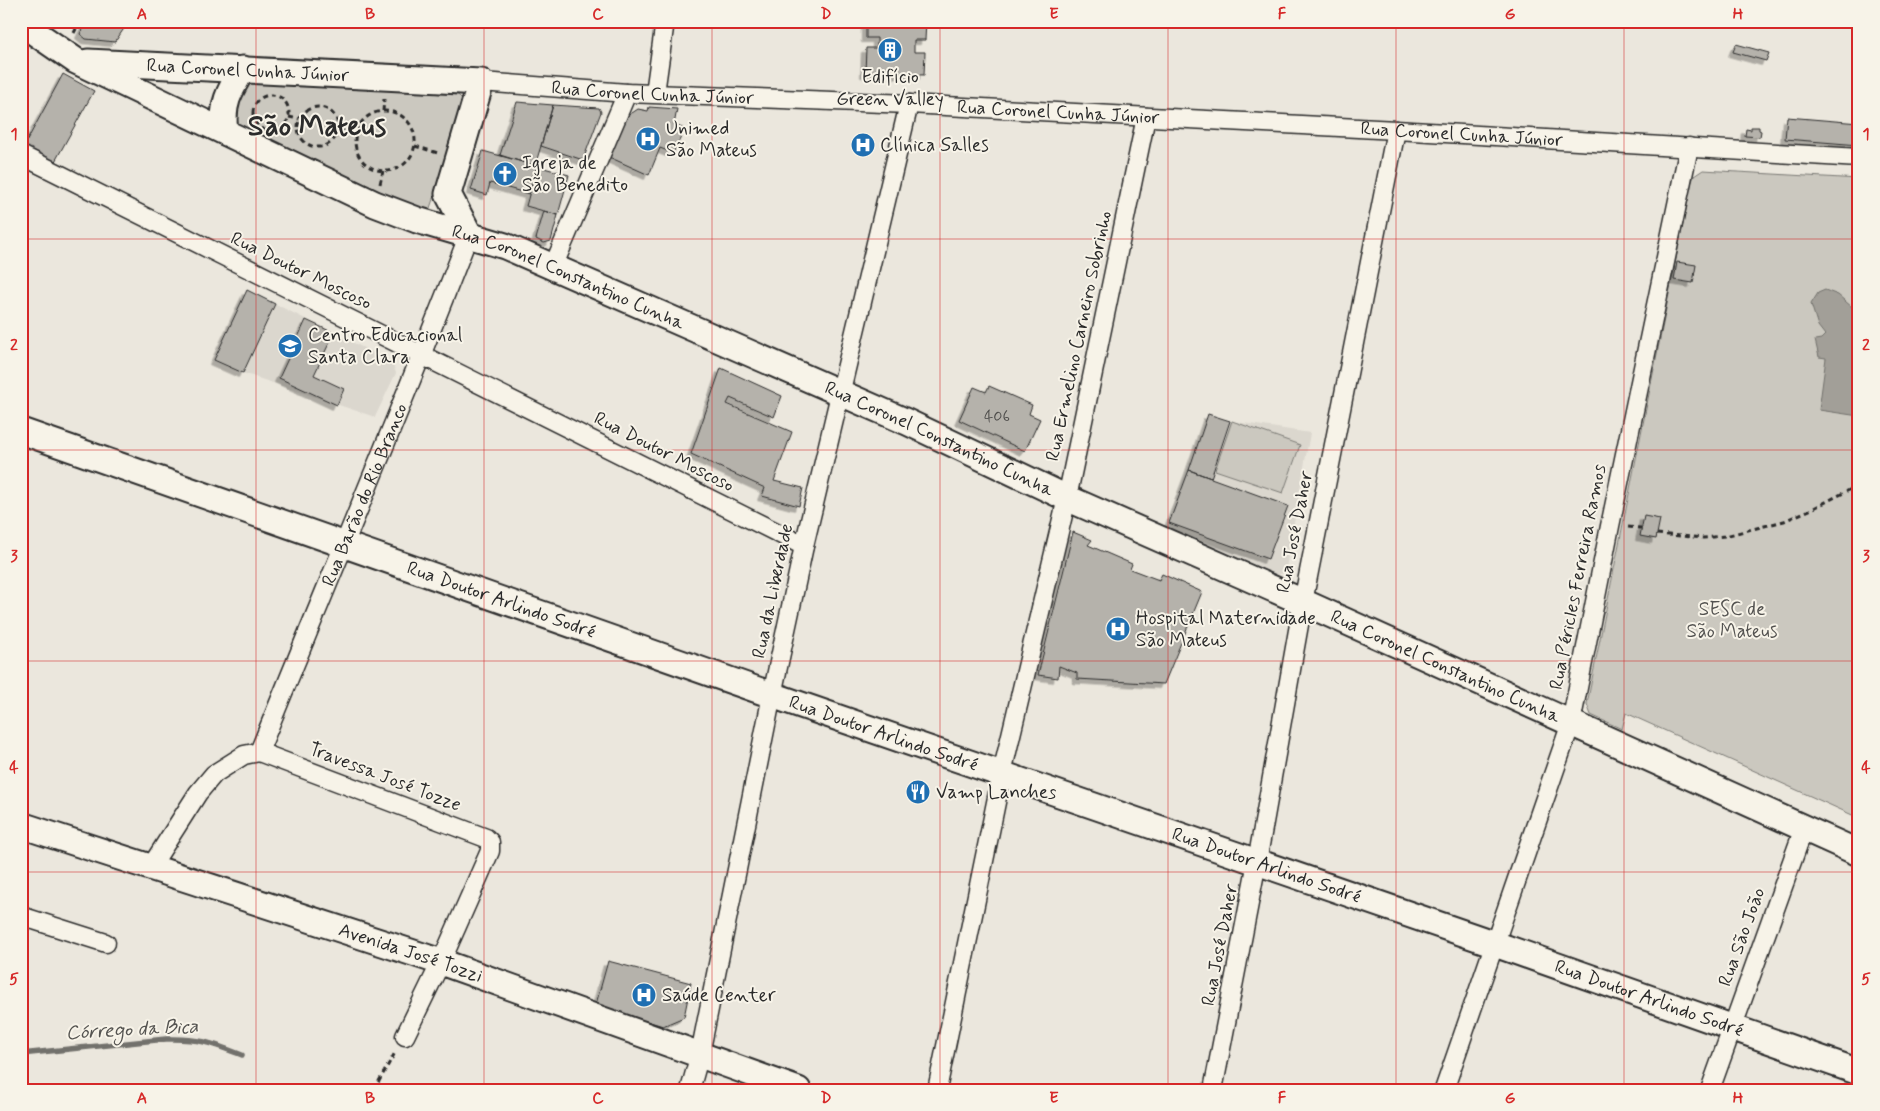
<svg xmlns="http://www.w3.org/2000/svg" width="1880" height="1111" font-family="Mynerve,sans-serif">
	<style>
		.built { fill: #dbd7ce }
		.green { fill: #cbc8bf; stroke: #7b7a75 }
		.water { fill: #a29f98; stroke: #72716c }
		.lines { fill: none; stroke-linecap: round; stroke-linejoin: round }
		.stream { stroke: #72716c; stroke-width: 5.5 }
		.building { fill: #b5b2ab; stroke: #2b2b2b; filter: url(#shadow) }
		.street-casing { stroke: #2b2b2b; stroke-width: 21 }
		.secondary-casing { stroke: #2b2b2b; stroke-width: 29 }
		.path { stroke: #2b2b2b; stroke-width: 3; stroke-dasharray: 5 4; stroke-linecap: butt }
		.street { stroke: #f7f3e8; stroke-width: 18 }
		.secondary { stroke: #f7f3e8; stroke-width: 25 }
		.grid { fill: none; stroke: #d62828; stroke-width: 1; stroke-opacity: 0.55 }
		.labels { text-anchor: middle; dominant-baseline: central; stroke-width: 4; stroke-linejoin: round; paint-order: stroke }
		.number-label { font-size: 16px; fill: #4e4d4b }
		.street-label { font-size: 19px; fill: #2b2b2b; stroke: #f7f3e8 }
		.poi-label { font-size: 19px; fill: #2b2b2b; stroke: #f7f3e8; text-anchor: start }
		.park-label { font-size: 19px; fill: #535250; stroke: #f7f3e8 }
		.water-label { font-size: 20px; font-style: italic; fill: #555451; stroke: #f7f3e8 }
		.town-label { font-size: 29px; font-weight: bold; fill: #2b2b2b; stroke: #f7f3e8 }
		.neatline { fill: none; stroke: #d62828; stroke-width: 2 }
		.grid-label { font-size: 16px; text-anchor: middle; font-weight: bold; fill: #d62828 }
	</style>
	<defs>
		<filter id="shadow"><feDropShadow dx="-4.5" dy="4.5" stdDeviation="0" flood-color="#0004"/></filter>
	</defs>
	<rect width="100%" height="100%" fill="#ebe7dd"/>
	<filter id="ink" filterUnits="userSpaceOnUse"><feTurbulence type="fractalNoise" baseFrequency=".02" numOctaves="2"/><feDisplacementMap in="SourceGraphic" scale="10" xChannelSelector="R" yChannelSelector="G"/><feConvolveMatrix kernelMatrix="1 2 1 2 8 2 1 2 1" color-interpolation-filters="sRGB"/></filter>
	<g filter="url(#ink)">
		<!-- built -->
		<path class="built" d="M 247,290 L 392,362 L 396,373 L 375,417 L 243,373 L 214,360 Z
			M 1208,414 L 1230,421 L 1310,433 L 1286,568 L 1283,573 L 1277,575 L 1168,527 Z"/>
		<!-- green -->
		<path class="green" d="M 255,81 L 458,95 L 462,99 L 464,107 L 429,211 L 409,212 L 236,132 L 232,100 L 245,84 Z
			M 1703,170 L 1859,179 L 1859,818 L 1626,713 L 1622,729 L 1591,715 L 1587,704 L 1691,184 L 1694,176 Z
			M 1232,421 L 1300,445 L 1283,493 L 1215,470 Z"/>
		<!-- water -->
		<path class="water" d="M 1825,290 L 1838,295 L 1859,313 L 1859,416 L 1819,410 L 1826,358 L 1819,357 L 1815,340 L 1821,339 L 1825,335 L 1818,326 L 1811,304 L 1818,293 Z"/>
		<g class="lines">
			<!-- stream -->
			<path class="stream" d="M 21,1054 L 166,1039 C 200,1038 211,1043 242,1055"/>
		</g>
		<!-- building -->
		<path class="building" d="M 86,21 L 129,21 L 115,42 L 86,39 L 80,34 Z
			M 866,21 L 926,21 L 925,40 L 914,40 L 914,52 L 925,52 L 924,75 L 865,73 L 866,48 L 877,48 L 877,38 L 866,38 Z
			M 1736,44 L 1769,53 L 1766,61 L 1733,52 Z
			M 63,74 L 94,91 L 53,165 L 23,148 Z
			M 517,102 L 553,105 L 535,166 L 500,155 Z
			M 553,105 L 599,108 L 601,112 L 583,160 L 541,146 Z
			M 649,107 L 677,109 L 674,125 L 685,129 L 673,153 L 660,148 L 649,175 L 609,157 L 626,117 L 638,109 L 648,111 Z
			M 1787,117 L 1859,123 L 1859,145 L 1785,139 Z
			M 1751,127 L 1759,127 L 1759,130 L 1761,131 L 1760,137 L 1745,136 L 1746,129 L 1751,130 Z
			M 483,151 L 537,166 L 529,194 L 490,183 L 487,195 L 471,190 Z
			M 537,166 L 569,175 L 558,215 L 526,206 Z
			M 544,211 L 558,215 L 551,241 L 544,243 L 536,239 Z
			M 1677,262 L 1696,265 L 1693,283 L 1674,280 Z
			M 247,290 L 275,304 L 243,373 L 214,360 Z
			M 306,320 L 334,333 L 314,375 L 344,389 L 337,405 L 279,378 Z
			M 721,368 L 782,396 L 774,417 L 730,398 L 727,404 L 792,432 L 774,481 L 803,488 L 799,506 L 762,496 L 765,488 L 691,454 Z
			M 989,386 L 1032,405 L 1029,414 L 1040,419 L 1025,451 L 959,420 L 974,387 L 986,392 Z
			M 1208,414 L 1230,421 L 1211,478 L 1189,470 Z
			M 1189,470 L 1288,506 L 1268,559 L 1169,523 Z
			M 1644,516 L 1660,519 L 1656,539 L 1640,536 Z
			M 1073,532 L 1092,540 L 1088,545 L 1132,564 L 1130,569 L 1159,580 L 1162,574 L 1202,592 L 1164,684 L 1077,679 L 1077,673 L 1059,666 L 1058,678 L 1038,675 Z
			M 608,961 L 691,983 L 684,1017 L 663,1026 L 647,1021 L 639,1024 L 595,1008 Z"/>
		<g class="lines">
			<defs>
				<g id="street">
					<path id="s1" d="M 481,82 L 627,93 L 909,104 L 1396,130 L 1859,158"/>
					<path d="M 655,93 L 665,21"/>
					<path d="M 21,155 L 804,546"/>
					<path d="M 553,267 L 627,93"/>
					<path id="s2" d="M 259,752 C 329,579 402,408 469,234"/>
					<path d="M 259,752 L 486,838 L 490,842 L 490,851 L 441,962 L 405,1036"/>
					<path d="M 150,868 L 198,793 L 214,774 L 244,755 L 259,752"/>
					<path d="M 21,916 L 106,943"/>
					<path d="M 690,1090 L 700,1054 L 772,695 L 804,546 L 909,104"/>
					<path d="M 937,1090 L 1002,773 L 1067,498 L 1146,117"/>
					<path d="M 1213,1090 L 1257,862 L 1303,602 L 1396,130"/>
					<path d="M 1444,1090 L 1571,723 L 1610,526 L 1689,147"/>
					<path d="M 1710,1090 L 1804,828"/>
				</g>
				<g id="secondary">
					<path id="s3" d="M 21,23 L 76,61 L 375,204 L 417,220 L 505,246 L 907,422 L 1067,498 L 1303,602 L 1859,853"/>
					<path id="s4" d="M 88,62 L 481,82 L 448,194 L 469,234"/>
					<path d="M 225,132 C 221,105 229,91 243,69"/>
					<path id="s5" d="M 21,431 L 772,695 L 1495,944 L 1859,1072"/>
					<path id="s6" d="M 21,825 L 441,962 L 798,1090"/>
				</g>
			</defs>
			<!-- street casing -->
			<use href="#street" class="street-casing"/>
			<!-- secondary casing -->
			<use href="#secondary" class="secondary-casing"/>
			<!-- path -->
			<path class="path" d="M 74,33 L 80,21
				M253 113a18 18 0 1 1 36 0a18 18 0 1 1-36 0Z
				M298 127a20 20 0 1 1 40 0a20 20 0 1 1-40 0Z
				M355 141a30 30 0 1 1 60 0a30 30 0 1 1-60 0Z
				M 383,111 L 384,99
				M 289,117 L 299,119
				M 339,130 L 356,134
				M 415,146 L 438,153
				M 380,184 L 383,171
				M 1628,527 L 1641,528
				M 1657,534 L 1703,538 L 1725,536 L 1784,521 L 1812,509 L 1859,485
				M 374,1090 L 396,1051"/>
			<!-- street -->
			<use href="#street" class="street"/>
			<!-- secondary -->
			<use href="#secondary" class="secondary"/>
		</g>
	</g>
	<!-- grid -->
	<path class="grid" d="M 256,21 L 256,1090M 484,21 L 484,1090M 712,21 L 712,1090M 940,21 L 940,1090M 1168,21 L 1168,1090M 1396,21 L 1396,1090M 1624,21 L 1624,1090M 21,239 L 1859,239M 21,450 L 1859,450M 21,661 L 1859,661M 21,872 L 1859,872"/>
	<!-- icons -->
	<defs>
		<symbol id="building-disc" viewBox="-11 -11 22 22"><circle r="9.5" fill="#1f6fb2" stroke="#f7f3e8"/><path d="M-4-6H4V6H1V3H-1V6H-4ZM-2.5-4.3h1.7v1.8h-1.7ZM.8-4.3h1.7v1.8H.8ZM-2.5-1h1.7V.8h-1.7ZM.8-1h1.7V.8H.8Z" fill="#fff"/></symbol>
		<symbol id="hospital-disc" viewBox="-11 -11 22 22"><circle r="9.5" fill="#1f6fb2" stroke="#f7f3e8"/><path d="M-5-5h3v3.5h4V-5h3V5h-3V1.5h-4V5h-3Z" fill="#fff"/></symbol>
		<symbol id="church-disc" viewBox="-11 -11 22 22"><circle r="9.5" fill="#1f6fb2" stroke="#f7f3e8"/><path d="M-1.2-6h2.4v3.5h3.3v2.4h-3.3V6h-2.4V-.1h-3.3v-2.4h3.3Z" fill="#fff"/></symbol>
		<symbol id="school-disc" viewBox="-11 -11 22 22"><circle r="9.5" fill="#1f6fb2" stroke="#f7f3e8"/><path d="M0-5L7-2L0 1L-7-2ZM-4 1L0 2.5L4 1V4Q0 6-4 4Z" fill="#fff"/></symbol>
		<symbol id="restaurant-disc" viewBox="-11 -11 22 22"><circle r="9.5" fill="#1f6fb2" stroke="#f7f3e8"/><path d="M-5-6h1v4h1v-4h1v4h1v-4h1v5L-1.5 .5V6h-2V.5L-5-1ZM5-6V6H3V1.5H1.5Q1.5-4 5-6Z" fill="#fff"/></symbol>
	</defs>
	<g fill-rule="evenodd">
		<use href="#building-disc" x="876" y="36" width="28" height="28"/>
		<use href="#hospital-disc" x="634" y="125" width="28" height="28"/>
		<use href="#hospital-disc" x="849" y="131" width="28" height="28"/>
		<use href="#church-disc" x="491" y="160" width="28" height="28"/>
		<use href="#school-disc" x="276" y="332" width="28" height="28"/>
		<use href="#hospital-disc" x="1104" y="615" width="28" height="28"/>
		<use href="#restaurant-disc" x="904" y="778" width="28" height="28"/>
		<use href="#hospital-disc" x="630" y="981" width="28" height="28"/>
	</g>
	<g class="labels">
		<!-- number labels -->
		<g class="number-label">
			<text x="997" y="416">406</text>
		</g>
		<!-- street labels -->
		<g class="street-label">
			<text stroke="none"><textPath href="#s4" startOffset="160">Rua Coronel Cunha Júnior</textPath></text>
			<text stroke="none"><textPath href="#s1" startOffset="172">Rua Coronel Cunha Júnior</textPath></text>
			<text stroke="none"><textPath href="#s1" startOffset="578">Rua Coronel Cunha Júnior</textPath></text>
			<text stroke="none"><textPath href="#s1" startOffset="982">Rua Coronel Cunha Júnior</textPath></text>
			<text transform="translate(301 271) rotate(26)">Rua Doutor Moscoso</text>
			<text stroke="none"><textPath href="#s3" startOffset="605">Rua Coronel Constantino Cunha</textPath></text>
			<text transform="translate(1079 336) rotate(-78)">Rua Ermelino Carneiro Sobrinho</text>
			<text stroke="none"><textPath href="#s3" startOffset="1010">Rua Coronel Constantino Cunha</textPath></text>
			<text transform="translate(664 452) rotate(27)">Rua Doutor Moscoso</text>
			<text stroke="none"><textPath href="#s2" startOffset="278">Rua Barão do Rio Branco</textPath></text>
			<text transform="translate(1295 532) rotate(-79)">Rua José Daher</text>
			<text transform="translate(1578 577) rotate(-79)">Rua Péricles Ferreira Ramos</text>
			<text transform="translate(773 591) rotate(-78)">Rua da Liberdade</text>
			<text stroke="none"><textPath href="#s5" startOffset="509">Rua Doutor Arlindo Sodré</textPath></text>
			<text stroke="none"><textPath href="#s3" startOffset="1565">Rua Coronel Constantino Cunha</textPath></text>
			<text stroke="none"><textPath href="#s5" startOffset="914">Rua Doutor Arlindo Sodré</textPath></text>
			<text transform="translate(385 777) rotate(21)">Travessa José Tozze</text>
			<text stroke="none"><textPath href="#s5" startOffset="1319">Rua Doutor Arlindo Sodré</textPath></text>
			<text transform="translate(1742 937) rotate(-70)">Rua São João</text>
			<text transform="translate(1220 945) rotate(-79)">Rua José Daher</text>
			<text stroke="none"><textPath href="#s6" startOffset="410">Avenida José Tozzi</textPath></text>
			<text stroke="none"><textPath href="#s5" startOffset="1724">Rua Doutor Arlindo Sodré</textPath></text>
		</g>
		<!-- poi labels -->
		<g class="poi-label">
			<text x="890" y="77" text-anchor="middle">Edifício<tspan x="890" dy="22">Green Valley</tspan></text>
			<text x="666" y="128">Unimed<tspan x="666" dy="22">São Mateus</tspan></text>
			<text x="880" y="145">Clínica Salles</text>
			<text x="522" y="163">Igreja de<tspan x="522" dy="22">São Benedito</tspan></text>
			<text x="308" y="335">Centro Educacional<tspan x="308" dy="22">Santa Clara</tspan></text>
			<text x="1136" y="618">Hospital Maternidade<tspan x="1136" dy="22">São Mateus</tspan></text>
			<text x="936" y="792">Vamp Lanches</text>
			<text x="662" y="995">Saúde Center</text>
		</g>
		<!-- park labels -->
		<g class="park-label">
			<text x="1732" y="609">SESC de<tspan x="1732" dy="22">São Mateus</tspan></text>
		</g>
		<!-- water labels -->
		<g class="water-label">
			<text transform="translate(132 1030) rotate(-3)">Córrego da Bica</text>
		</g>
		<!-- town labels -->
		<g class="town-label">
			<text x="317" y="127">São Mateus</text>
		</g>
	</g>
	<!-- margin -->
	<rect width="1880" height="1111" fill="none" stroke="#f7f3e8" stroke-width="55"/>
	<rect x="28" y="28" width="1824" height="1056" class="neatline"/>
	<g class="grid-label">
		<text x="142" y="19">A</text>
		<text x="370" y="19">B</text>
		<text x="598" y="19">C</text>
		<text x="826" y="19">D</text>
		<text x="1054" y="19">E</text>
		<text x="1282" y="19">F</text>
		<text x="1510" y="19">G</text>
		<text x="1738" y="19">H</text>
		<text x="14" y="139">1</text>
		<text x="1866" y="139">1</text>
		<text x="14" y="350">2</text>
		<text x="1866" y="350">2</text>
		<text x="14" y="561">3</text>
		<text x="1866" y="561">3</text>
		<text x="14" y="772">4</text>
		<text x="1866" y="772">4</text>
		<text x="14" y="984">5</text>
		<text x="1866" y="984">5</text>
		<text x="142" y="1103">A</text>
		<text x="370" y="1103">B</text>
		<text x="598" y="1103">C</text>
		<text x="826" y="1103">D</text>
		<text x="1054" y="1103">E</text>
		<text x="1282" y="1103">F</text>
		<text x="1510" y="1103">G</text>
		<text x="1738" y="1103">H</text>
	</g>
</svg>
